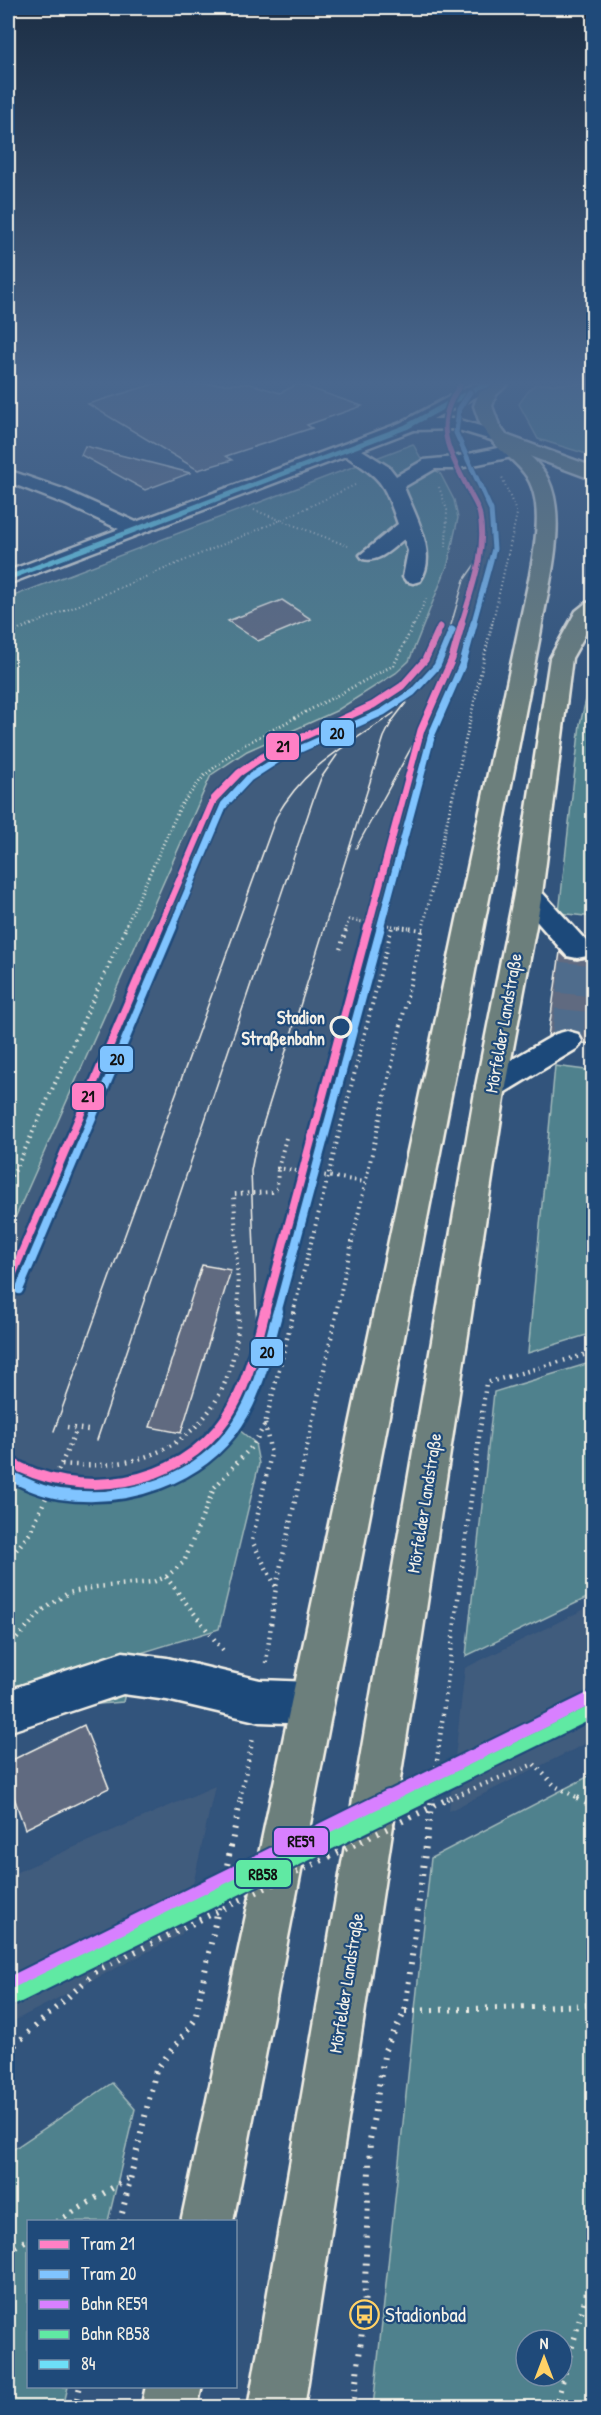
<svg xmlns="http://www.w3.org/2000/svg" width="601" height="2415" font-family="'Patrick Hand',sans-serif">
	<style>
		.built { fill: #405b7d }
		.green { fill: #4f818d; stroke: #a2b9ba; stroke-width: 1.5; fill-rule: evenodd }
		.building { fill: #606b80; stroke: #f4f1e8; stroke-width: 1.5 }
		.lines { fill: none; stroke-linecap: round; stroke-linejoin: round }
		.minor-tunnel { stroke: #4f6c8c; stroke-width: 31; stroke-dasharray: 31 16; stroke-linecap: butt }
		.minor-casing { stroke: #f4f1e8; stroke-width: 5 }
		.major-casing { stroke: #f4f1e8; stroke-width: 5 }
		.highway-casing { stroke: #f4f1e8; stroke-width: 5 }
		.path-far4 { stroke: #f4f1e8; stroke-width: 2; stroke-dasharray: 1 3; stroke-linecap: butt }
		.path-far3 { stroke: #f4f1e8; stroke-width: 3; stroke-dasharray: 1 3; stroke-linecap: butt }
		.path-far2 { stroke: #f4f1e8; stroke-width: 4; stroke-dasharray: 1.5 4.5; stroke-linecap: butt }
		.path-far1 { stroke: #f4f1e8; stroke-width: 4.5; stroke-dasharray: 1.5 5; stroke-linecap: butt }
		.path { stroke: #f4f1e8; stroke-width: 6; stroke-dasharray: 2 7; stroke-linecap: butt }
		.minor { fill: #1f4a7a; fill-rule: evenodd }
		.major { fill: #6c7f7c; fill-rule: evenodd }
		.highway { fill: #6c7f7c; fill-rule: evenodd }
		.tram { stroke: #f4f1e8; stroke-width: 1.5 }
		.path-bridge-far1 { stroke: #f4f1e8; stroke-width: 4.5; stroke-dasharray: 1.5 5; stroke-linecap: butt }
		.path-bridge { stroke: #f4f1e8; stroke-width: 6; stroke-dasharray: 2 7; stroke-linecap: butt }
		.bus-1-casing { stroke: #1f4a7a; stroke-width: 8 }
		.bus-1 { stroke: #6ddff8; stroke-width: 5 }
		.rail-1-far1-casing { stroke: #1f4a7a; stroke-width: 17 }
		.rail-1-casing { stroke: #1f4a7a; stroke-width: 20 }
		.rail-2-far1-casing { stroke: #1f4a7a; stroke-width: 17 }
		.rail-2-casing { stroke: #1f4a7a; stroke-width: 20 }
		.rail-1-far1 { stroke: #d880ff; stroke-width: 13 }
		.rail-1 { stroke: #d880ff; stroke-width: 16 }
		.rail-2-far1 { stroke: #60e9a3; stroke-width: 13 }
		.rail-2 { stroke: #60e9a3; stroke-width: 16 }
		.tram-1-far3-casing { stroke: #1f4a7a; stroke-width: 8 }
		.tram-1-far2-casing { stroke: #1f4a7a; stroke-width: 10 }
		.tram-1-far1-casing { stroke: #1f4a7a; stroke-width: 13 }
		.tram-1-casing { stroke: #1f4a7a; stroke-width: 15 }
		.tram-2-far3-casing { stroke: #1f4a7a; stroke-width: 8 }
		.tram-2-far2-casing { stroke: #1f4a7a; stroke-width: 10 }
		.tram-2-far1-casing { stroke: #1f4a7a; stroke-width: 13 }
		.tram-2-casing { stroke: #1f4a7a; stroke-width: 15 }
		.tram-1-far3 { stroke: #ff80c5; stroke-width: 5 }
		.tram-1-far2 { stroke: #ff80c5; stroke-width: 7 }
		.tram-1-far1 { stroke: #ff80c5; stroke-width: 8 }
		.tram-1 { stroke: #ff80c5; stroke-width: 10 }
		.tram-2-far3 { stroke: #80c4ff; stroke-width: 5 }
		.tram-2-far2 { stroke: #80c4ff; stroke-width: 7 }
		.tram-2-far1 { stroke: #80c4ff; stroke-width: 8 }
		.tram-2 { stroke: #80c4ff; stroke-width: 10 }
		.stop-dot { fill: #1f4a7a; stroke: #f4f1e8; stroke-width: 3 }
		.labels { text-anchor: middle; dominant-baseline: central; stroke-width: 4.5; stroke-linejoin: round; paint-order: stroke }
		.stop-label { font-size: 18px; font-weight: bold; fill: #f4f1e8; stroke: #1f4a7a; text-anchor: end }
		.street-label { font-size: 18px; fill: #f4f1e8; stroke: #1f4a7a }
		.near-poi-label { font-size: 21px; fill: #f4f1e8; stroke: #1f4a7a; text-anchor: start }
		.line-badge { stroke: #1f4a7a; stroke-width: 2 }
		.pale-badge-label { font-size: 16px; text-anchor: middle; font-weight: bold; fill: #111 }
	</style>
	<rect width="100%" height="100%" fill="#32547c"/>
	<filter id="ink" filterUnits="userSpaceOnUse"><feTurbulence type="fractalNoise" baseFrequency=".0167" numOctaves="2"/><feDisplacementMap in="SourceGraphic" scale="12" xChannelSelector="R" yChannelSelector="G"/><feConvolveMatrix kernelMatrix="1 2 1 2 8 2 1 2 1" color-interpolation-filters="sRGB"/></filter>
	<g filter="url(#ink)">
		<!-- built -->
		<path class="built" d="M 466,466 L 488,512 L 491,539 L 488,558 L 462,658 L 424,743 L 248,1405 L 238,1429 L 221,1450 L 198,1470 L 171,1485 L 141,1494 L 110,1499 L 78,1498 L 8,1485 L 8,1234 L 192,813 L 211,775 L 247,751 L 336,711 L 396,673 L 409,661 L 448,564 L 456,535 L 458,518 L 454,500 L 440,473 Z
			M 593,1605 L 593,1740 L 449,1811 L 465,1668 Z
			M 215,1786 L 182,1934 L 8,2024 L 8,1876 Z"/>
		<!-- green -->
		<path class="green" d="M 536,384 L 593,384 L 593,456 L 538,439 L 519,404 L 529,390 Z
			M 413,444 L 423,462 L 440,473 L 454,500 L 458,518 L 448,564 L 409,661 L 396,673 L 336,711 L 247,751 L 211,775 L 8,1234 L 8,598 Z
			M 593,672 L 593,917 L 559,913 L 580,724 Z
			M 555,1066 L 593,1071 L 593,1333 L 528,1353 Z
			M 593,1362 L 593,1595 L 466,1656 L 494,1392 Z
			M 238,1429 L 255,1443 L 259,1464 L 219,1629 L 134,1655 L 123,1702 L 50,1708 L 8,1726 L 8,1485 C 103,1505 170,1511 238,1429 Z
			M 593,1774 L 593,2407 L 373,2407 L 431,1858 ZM 526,2340 L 562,2340 L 562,2376 L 526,2376 Z
			M 112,2083 L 135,2109 L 108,2221 L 28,2222 L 28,2386 L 68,2387 L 63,2407 L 8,2407 L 8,2153 Z"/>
		<!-- building -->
		<path class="building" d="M 154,384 L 251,384 L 280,393 L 298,384 L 362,406 L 307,425 L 312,428 L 226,456 L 232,460 L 198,470 L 88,404 Z
			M 85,446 L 190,473 L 145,490 L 81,455 Z
			M 282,600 L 311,619 L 258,641 L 228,621 Z
			M 560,952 L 567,958 L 577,960 L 587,958 L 594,952 L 594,1044 L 583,1043 L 580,1033 L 568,1029 L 548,1036 Z
			M 202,1265 L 231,1270 L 181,1433 L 150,1427 Z
			M 84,1725 L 109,1788 L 25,1829 L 8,1780 L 8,1762 Z"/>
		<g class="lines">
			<!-- minor-tunnel -->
			<path class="minor-tunnel" d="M 567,1041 L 577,949"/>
			<defs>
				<path id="minor" d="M 473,384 L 498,384 C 494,389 444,413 433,419 L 456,419 L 504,433 L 507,437 L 504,441 L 498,442 L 455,429 L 414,430 L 362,450 L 389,467 L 396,476 L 424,460 L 454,457 L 512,445 L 519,447 L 521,451 L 519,455 L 512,457 L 454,469 L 435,469 L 404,487 C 414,514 439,554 420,581 L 413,583 L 406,581 L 403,577 L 408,551 L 404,539 C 391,549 379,563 363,559 L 360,555 L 398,524 C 383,482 384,481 346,456 L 8,584 L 8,571 L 119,529 L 65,504 L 8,482 L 8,470 L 63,489 L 136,522 L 400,423 Z
					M 528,885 L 538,888 L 587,942 L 591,949 L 587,956 L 577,958 L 567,956 L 518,900 L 514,894 L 518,888 Z
					M 567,1031 L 578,1034 L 582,1041 L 578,1048 L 502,1094 L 491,1097 L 480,1094 L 476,1086 L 480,1078 L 556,1034 Z
					M 123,1652 L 167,1658 L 260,1680 L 312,1682 L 327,1688 L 333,1703 L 327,1718 L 312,1724 L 260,1722 L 167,1700 L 123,1694 L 8,1732 L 8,1690 Z"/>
				<path id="major" d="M 488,384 L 508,384 L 496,395 L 492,406 L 499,425 L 506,435 L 594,467 L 594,480 L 494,443 L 481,426 L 474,406 L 479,393 Z"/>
				<path id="highway" d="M 500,434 L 506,435 C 521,448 539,461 548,479 C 568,520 548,587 541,630 L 233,2222 L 181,2222 L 530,575 C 535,545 545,499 524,473 C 515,460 500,452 491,439 L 494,435 Z
					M 594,602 L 594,619 L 572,658 L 542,894 L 506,1086 L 304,2408 L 248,2408 L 476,1086 L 514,894 L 550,658 L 576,611 L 586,603 Z
					M 146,2386 L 202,2386 L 197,2408 L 141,2408 Z"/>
			</defs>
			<!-- minor casing -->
			<use href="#minor" class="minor-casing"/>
			<!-- major casing -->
			<use href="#major" class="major-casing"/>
			<!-- highway casing -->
			<use href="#highway" class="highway-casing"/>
			<!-- path-far4 -->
			<path class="path-far4" d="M 439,487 L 447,510 L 446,548
				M 254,510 L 348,546
				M 31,625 L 281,520 L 355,485
				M 414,625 L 426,599
				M 492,625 L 517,514 L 502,477"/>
			<!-- path-far3 -->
			<path class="path-far3" d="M 8,634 L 34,623
				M 125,928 L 181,805 L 204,776 L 240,747 L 394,665 L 414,623
				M 346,928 L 349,920 L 409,928
				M 423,928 L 492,623"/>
			<!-- path-far2 -->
			<path class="path-far2" d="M 398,927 L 423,930
				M 340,949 L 347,927
				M 286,1138 L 278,1168 L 365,1182
				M 8,1181 L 16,1169 L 126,927
				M 239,1313 L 234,1194 L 272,1192 L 277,1188 L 278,1168
				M 293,1313 L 392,927
				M 336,1313 L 423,927"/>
			<!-- path-far1 -->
			<path class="path-far1" d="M 265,1424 L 271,1454 L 252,1541 L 276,1587
				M 67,1427 L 88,1430
				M 62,1464 C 169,1475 236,1419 239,1311
				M 8,1560 L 30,1533 L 77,1429
				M 166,1577 L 224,1652
				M 8,1648 L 43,1610 L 68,1593 L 96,1587 L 153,1582 L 166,1577 L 184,1562 L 214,1488 L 254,1444 L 265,1424 L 294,1311
				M 266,1663 L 276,1587 L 337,1311
				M 450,1798 L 534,1764 L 555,1786 L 580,1799
				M 240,1799 L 253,1738
				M 432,1799 L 486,1383 L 594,1352"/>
			<!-- path -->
			<path class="path" d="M 577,1798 L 594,1807
				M 405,2011 L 594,2005
				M 8,2051 L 98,1970 L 183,1928
				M 57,2222 L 130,2177
				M 120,2222 L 156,2070 L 195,2020 L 241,1798
				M 8,2252 L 28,2239
				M 75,2408 L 80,2386
				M 353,2408 L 364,2314 L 370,2140 L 385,2050 L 405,2011 L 432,1798
				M 555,2408 L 594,2267"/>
			<!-- minor -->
			<use href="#minor" class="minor"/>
			<!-- major -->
			<use href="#major" class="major"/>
			<!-- highway -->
			<use href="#highway" class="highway"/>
			<!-- tram -->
			<path class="tram" d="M 356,848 L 421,730
				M 254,1354 L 257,1330 L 251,1171 L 255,1150 L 384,737 L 392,721 L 442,656 L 464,580 L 480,557
				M 54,1431 L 276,817 C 306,764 346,747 394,713
				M 97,1440 L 315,794 L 321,778 L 337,755"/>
			<!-- path-bridge-far1 -->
			<path class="path-bridge-far1" d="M 447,1799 L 450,1798"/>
			<!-- path-bridge -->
			<path class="path-bridge" d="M 183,1928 L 450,1798"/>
			<defs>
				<path id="bus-1" d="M 8,578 L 406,427 L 475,389 L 489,384"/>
			</defs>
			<!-- bus-1 casing -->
			<use href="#bus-1" class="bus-1-casing"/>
			<!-- bus-1 -->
			<use href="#bus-1" class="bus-1"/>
			<defs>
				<path id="rail-1-far1" d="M 386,1799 L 594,1697"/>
				<path id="rail-1" d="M 8,1986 L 389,1798"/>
				<path id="rail-2-far1" d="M 414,1799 L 594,1711"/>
				<path id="rail-2" d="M 13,1997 L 418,1798"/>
			</defs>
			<!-- rail-1-far1 casing -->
			<use href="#rail-1-far1" class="rail-1-far1-casing"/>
			<!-- rail-1 casing -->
			<use href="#rail-1" class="rail-1-casing"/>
			<!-- rail-2-far1 casing -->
			<use href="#rail-2-far1" class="rail-2-far1-casing"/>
			<!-- rail-2 casing -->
			<use href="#rail-2" class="rail-2-casing"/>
			<!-- rail-1-far1 -->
			<use href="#rail-1-far1" class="rail-1-far1"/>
			<!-- rail-1 -->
			<use href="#rail-1" class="rail-1"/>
			<!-- rail-2-far1 -->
			<use href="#rail-2-far1" class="rail-2-far1"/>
			<!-- rail-2 -->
			<use href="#rail-2" class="rail-2"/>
			<defs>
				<path id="tram-1-far3" d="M 461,384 C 431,426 449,450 469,491 C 472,498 479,507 480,516 C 487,552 471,590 461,625"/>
				<path id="tram-1-far2" d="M 159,928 L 214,799 L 239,773 L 270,752 L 373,705 L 402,686 L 425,660 L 440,627
					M 368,928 L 421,730 L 452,659 L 462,623"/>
				<path id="tram-1-far1" d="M 8,1285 L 160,927
					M 265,1313 L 368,927"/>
				<path id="tram-1" d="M 8,1461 C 77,1502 179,1488 226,1418 C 248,1385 255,1349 265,1311"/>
				<path id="tram-2-far3" d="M 470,392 L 459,409 L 456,433 L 491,510 L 494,549 L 473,625"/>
				<path id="tram-2-far2" d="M 172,928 L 224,805 L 249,778 L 280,758 L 383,712 L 413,692 L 437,666 L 452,630
					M 380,928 L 432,734 L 463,663 L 474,623"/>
				<path id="tram-2-far1" d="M 19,1290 L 173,927
					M 277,1313 L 381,927"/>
				<path id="tram-2" d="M 8,1475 C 25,1483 41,1491 60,1494 C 125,1504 201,1480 238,1423 C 260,1389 267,1350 278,1311"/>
			</defs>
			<!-- tram-1-far3 casing -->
			<use href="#tram-1-far3" class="tram-1-far3-casing"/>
			<!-- tram-1-far2 casing -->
			<use href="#tram-1-far2" class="tram-1-far2-casing"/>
			<!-- tram-1-far1 casing -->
			<use href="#tram-1-far1" class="tram-1-far1-casing"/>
			<!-- tram-1 casing -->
			<use href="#tram-1" class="tram-1-casing"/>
			<!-- tram-2-far3 casing -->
			<use href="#tram-2-far3" class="tram-2-far3-casing"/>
			<!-- tram-2-far2 casing -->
			<use href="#tram-2-far2" class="tram-2-far2-casing"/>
			<!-- tram-2-far1 casing -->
			<use href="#tram-2-far1" class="tram-2-far1-casing"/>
			<!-- tram-2 casing -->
			<use href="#tram-2" class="tram-2-casing"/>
			<!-- tram-1-far3 -->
			<use href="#tram-1-far3" class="tram-1-far3"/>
			<!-- tram-1-far2 -->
			<use href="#tram-1-far2" class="tram-1-far2"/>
			<!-- tram-1-far1 -->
			<use href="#tram-1-far1" class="tram-1-far1"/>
			<!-- tram-1 -->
			<use href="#tram-1" class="tram-1"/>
			<!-- tram-2-far3 -->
			<use href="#tram-2-far3" class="tram-2-far3"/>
			<!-- tram-2-far2 -->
			<use href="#tram-2-far2" class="tram-2-far2"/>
			<!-- tram-2-far1 -->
			<use href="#tram-2-far1" class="tram-2-far1"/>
			<!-- tram-2 -->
			<use href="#tram-2" class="tram-2"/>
		</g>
	</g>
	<!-- sky -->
	<linearGradient id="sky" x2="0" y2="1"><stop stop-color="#1c2e44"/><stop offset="0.53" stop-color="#49678e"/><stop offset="1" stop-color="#49678e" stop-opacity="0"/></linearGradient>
	<rect width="601" height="722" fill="url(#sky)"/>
	<!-- icons -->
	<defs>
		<symbol id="bus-ring" viewBox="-11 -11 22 22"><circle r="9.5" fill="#1f4a7a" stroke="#ffd166" stroke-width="1.5"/><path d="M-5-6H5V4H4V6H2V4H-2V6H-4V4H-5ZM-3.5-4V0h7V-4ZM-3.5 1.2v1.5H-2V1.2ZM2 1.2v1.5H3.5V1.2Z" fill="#ffd166"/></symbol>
	</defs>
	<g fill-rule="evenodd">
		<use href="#bus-ring" x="348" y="2298" width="33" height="33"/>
	</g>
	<!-- markers -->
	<circle class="stop-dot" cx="341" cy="1027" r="10"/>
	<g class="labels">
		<!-- stop labels -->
		<g class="stop-label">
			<text x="325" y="1017">Stadion<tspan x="325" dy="21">Straßenbahn</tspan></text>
		</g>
		<!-- street labels -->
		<g class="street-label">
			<text transform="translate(503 1023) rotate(-80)">Mörfelder Landstraße</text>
			<text transform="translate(424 1503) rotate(-81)">Mörfelder Landstraße</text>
			<text transform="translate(346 1983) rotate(-81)">Mörfelder Landstraße</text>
		</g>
		<!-- near-poi labels -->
		<g class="near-poi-label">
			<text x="385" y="2314">Stadionbad</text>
		</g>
	</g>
	<g class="line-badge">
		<rect x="320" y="719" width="35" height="28" rx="6" fill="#80c4ff"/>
		<rect x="265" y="732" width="35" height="29" rx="6" fill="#ff80c5"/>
		<rect x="99" y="1045" width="35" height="28" rx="6" fill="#80c4ff"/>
		<rect x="71" y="1082" width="34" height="29" rx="6" fill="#ff80c5"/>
		<rect x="250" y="1338" width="34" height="29" rx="6" fill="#80c4ff"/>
		<rect x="273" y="1827" width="56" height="29" rx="6" fill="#d880ff"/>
		<rect x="235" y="1859" width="57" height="29" rx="6" fill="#60e9a3"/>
	</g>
	<g class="pale-badge-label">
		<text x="337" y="739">20</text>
		<text x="283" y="752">21</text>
		<text x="117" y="1065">20</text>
		<text x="88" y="1102">21</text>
		<text x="267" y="1358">20</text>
		<text x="301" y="1847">RE59</text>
		<text x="263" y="1880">RB58</text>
	</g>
	<!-- margin -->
	<rect width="601" height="2415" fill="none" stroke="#1f4a7a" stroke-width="30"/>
	<rect x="15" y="15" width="571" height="2385" fill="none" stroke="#f4f1e8" stroke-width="2" filter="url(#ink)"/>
	<!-- legend -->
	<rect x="27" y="2220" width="210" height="168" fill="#1f4a7a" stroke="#748da6" stroke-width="1.5"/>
	<rect x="39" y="2240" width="30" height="9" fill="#ff80c5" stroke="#748da6" stroke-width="1.5"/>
	<text x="81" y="2250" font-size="18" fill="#f4f1e8">Tram 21</text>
	<rect x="39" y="2270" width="30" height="9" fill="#80c4ff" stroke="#748da6" stroke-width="1.5"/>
	<text x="81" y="2280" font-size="18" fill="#f4f1e8">Tram 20</text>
	<rect x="39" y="2300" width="30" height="9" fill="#d880ff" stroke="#748da6" stroke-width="1.5"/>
	<text x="81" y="2310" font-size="18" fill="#f4f1e8">Bahn RE59</text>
	<rect x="39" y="2330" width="30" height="9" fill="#60e9a3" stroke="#748da6" stroke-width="1.5"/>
	<text x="81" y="2340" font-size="18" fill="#f4f1e8">Bahn RB58</text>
	<rect x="39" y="2360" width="30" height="9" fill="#6ddff8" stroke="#748da6" stroke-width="1.5"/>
	<text x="81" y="2370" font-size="18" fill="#f4f1e8">84</text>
	<!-- north arrow -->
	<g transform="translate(544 2358)"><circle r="28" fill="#1f4a7a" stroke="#748da6" stroke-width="1.5"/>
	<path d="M0-4.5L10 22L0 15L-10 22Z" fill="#ffd166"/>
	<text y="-9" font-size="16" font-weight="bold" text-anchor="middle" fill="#f4f1e8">N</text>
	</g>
</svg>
